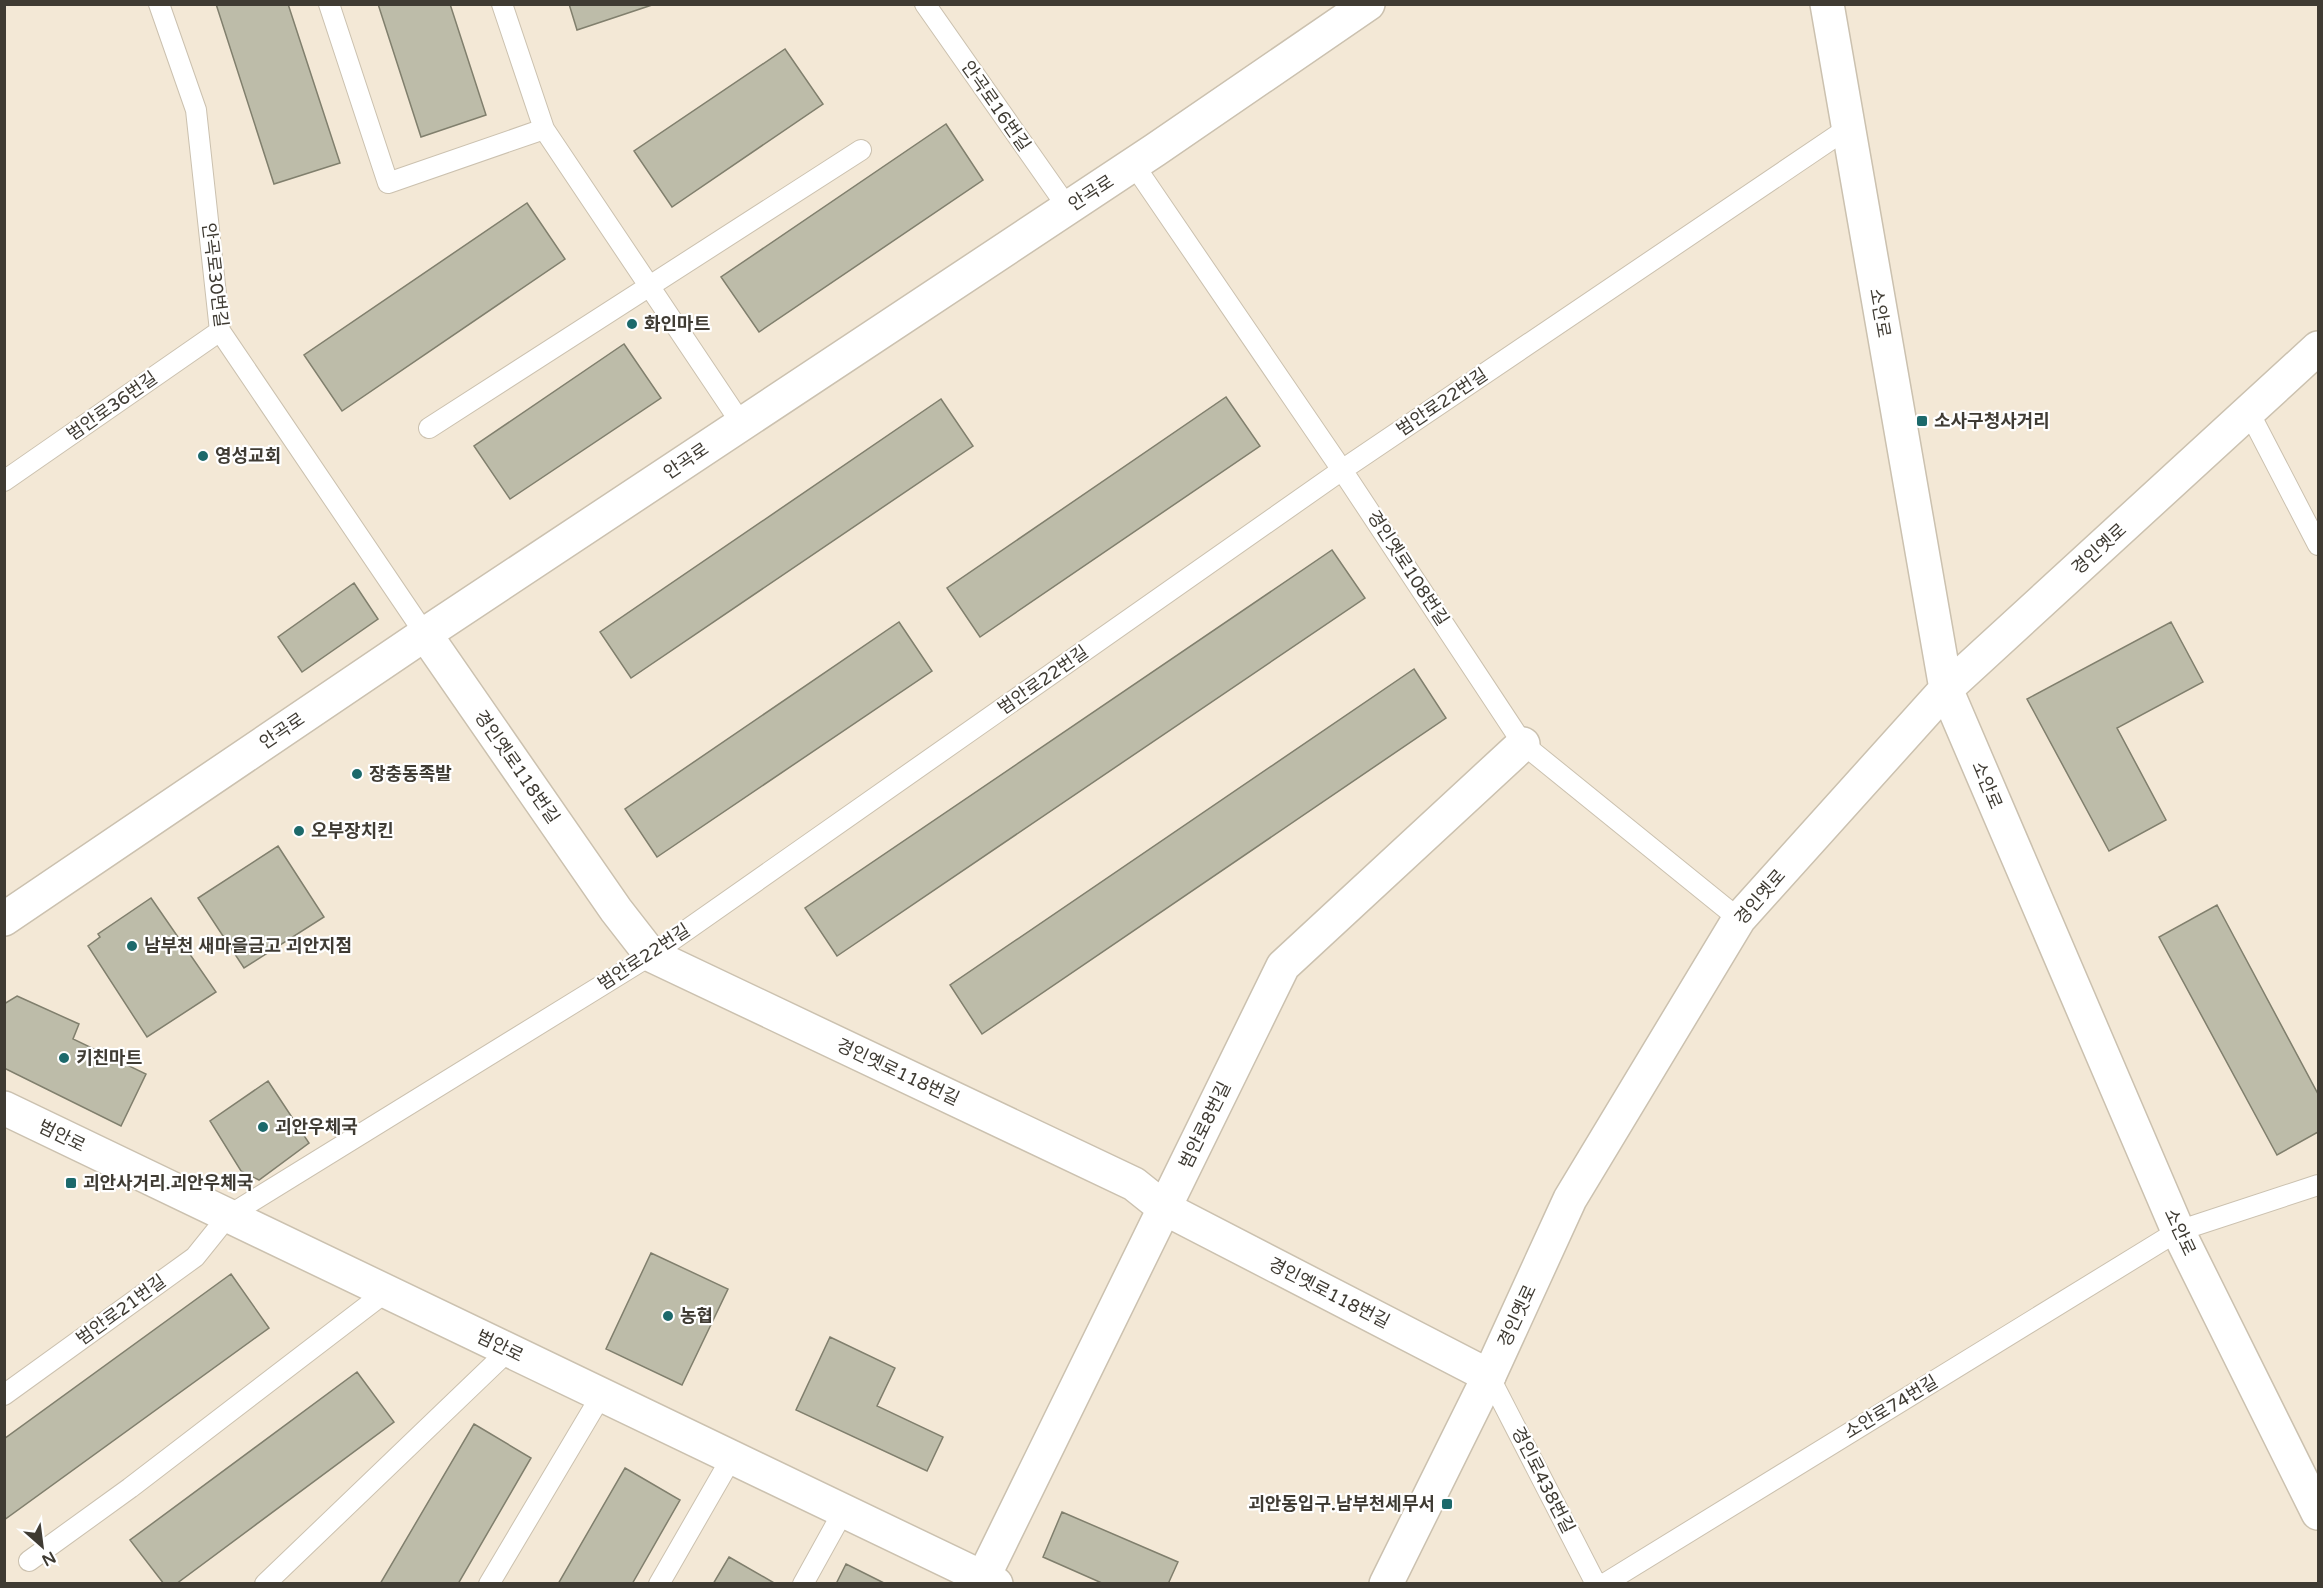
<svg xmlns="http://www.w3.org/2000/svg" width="2323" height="1588" font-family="'Varela Round','Noto Sans KR',sans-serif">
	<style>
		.building { fill: #bdbca9; stroke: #807f6d; stroke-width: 1.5 }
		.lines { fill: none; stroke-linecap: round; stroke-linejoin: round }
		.lane-casing { stroke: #cbc1af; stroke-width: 22 }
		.street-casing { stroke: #cbc1af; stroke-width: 36 }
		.secondary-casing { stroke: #cbc1af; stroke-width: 36 }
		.lane { stroke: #fff; stroke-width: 20 }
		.street { stroke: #fff; stroke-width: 33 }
		.secondary { stroke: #fff; stroke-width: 33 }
		.poi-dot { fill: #1c696b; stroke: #fff; stroke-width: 2 }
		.labels { text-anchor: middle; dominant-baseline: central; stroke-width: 4.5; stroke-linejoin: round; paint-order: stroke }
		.street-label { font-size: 18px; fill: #3f3b33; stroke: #fff }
		.poi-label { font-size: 18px; font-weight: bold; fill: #3f3b33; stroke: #fff; text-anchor: start }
	</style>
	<rect width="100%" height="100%" fill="#f3e8d6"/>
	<!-- building -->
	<path class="building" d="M 216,4 L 288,4 L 340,163 L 274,184 Z
		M 378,4 L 450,4 L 486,115 L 421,137 Z
		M 569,4 L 655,4 L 577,30 Z
		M 785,49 L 823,104 L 672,207 L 634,151 Z
		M 946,124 L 983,180 L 759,332 L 721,277 Z
		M 527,203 L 565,259 L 342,411 L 304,355 Z
		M 624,344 L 661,398 L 510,499 L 474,446 Z
		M 1226,397 L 1260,446 L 980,637 L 947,588 Z
		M 941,399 L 973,446 L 631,678 L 600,632 Z
		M 1332,550 L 1365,598 L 837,956 L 805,908 Z
		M 354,583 L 378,619 L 302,672 L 278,637 Z
		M 899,622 L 932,671 L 657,857 L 625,809 Z
		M 2171,622 L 2203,682 L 2117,728 L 2166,820 L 2109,851 L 2027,699 Z
		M 1414,669 L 1446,718 L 982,1034 L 950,985 Z
		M 278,846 L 324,917 L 244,968 L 198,898 Z
		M 151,898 L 216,992 L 147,1037 L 88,946 L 100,937 L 98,934 Z
		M 2217,905 L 2318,1094 L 2318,1132 L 2277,1155 L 2159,937 Z
		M 17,996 L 79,1024 L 73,1039 L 146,1074 L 121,1126 L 4,1068 L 4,1004 Z
		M 268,1081 L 309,1143 L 259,1180 L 241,1171 L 210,1121 Z
		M 651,1253 L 728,1289 L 682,1385 L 606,1349 Z
		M 231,1274 L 269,1328 L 4,1520 L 4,1439 Z
		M 830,1337 L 895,1368 L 877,1406 L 943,1437 L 927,1471 L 796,1410 Z
		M 357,1372 L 394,1422 L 176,1584 L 164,1584 L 130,1540 Z
		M 474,1424 L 531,1458 L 458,1584 L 380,1584 Z
		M 625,1468 L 680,1500 L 632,1584 L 558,1584 Z
		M 1062,1512 L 1178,1562 L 1168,1584 L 1104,1584 L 1043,1557 Z
		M 729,1557 L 776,1584 L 713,1584 Z
		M 846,1564 L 886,1584 L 836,1584 Z"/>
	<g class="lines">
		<defs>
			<path id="lane" d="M 159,4 L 196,110 L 220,331 L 425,634
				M 329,4 L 388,183 L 544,129
				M 502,4 L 544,129 L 741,423
				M 925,4 L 1068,208
				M 1134,165 L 1342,470 L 1523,744 L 1739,919
				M 2249,412 L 2318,545
				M 429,428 L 861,150
				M 4,481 L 220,331
				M 1489,1376 L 1596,1584
				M 4,1395 L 195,1257 L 228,1216 L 651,955 L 1342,470 L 1848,128
				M 29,1561 L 130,1488 L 387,1291
				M 265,1584 L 509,1350
				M 489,1584 L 602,1394
				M 659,1584 L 732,1457
				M 803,1584 L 844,1510
				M 1604,1584 L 2178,1231 L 2318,1185"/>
			<path id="street" d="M 425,634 L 616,910 L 651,955 L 1134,1184 L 1164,1208 L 1489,1376
				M 980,1584 L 1283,966 L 1523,744"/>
			<path id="secondary" d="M 1827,4 L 1946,689 L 2178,1231 L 2318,1513
				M 4,919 L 425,634 L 1155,150 L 1368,4
				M 4,1108 L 996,1584
				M 1386,1584 L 1489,1376 L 1570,1199 L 1739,919 L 1946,689 L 2318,348"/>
		</defs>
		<!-- lane casing -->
		<use href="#lane" class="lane-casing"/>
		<!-- street casing -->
		<use href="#street" class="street-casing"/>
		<!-- secondary casing -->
		<use href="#secondary" class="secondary-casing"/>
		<!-- lane -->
		<use href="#lane" class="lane"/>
		<!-- street -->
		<use href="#street" class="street"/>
		<!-- secondary -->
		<use href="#secondary" class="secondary"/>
	</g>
	<!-- markers -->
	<g class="poi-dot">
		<circle cx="632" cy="324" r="6"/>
		<rect x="1916" y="415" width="12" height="12" rx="3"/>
		<circle cx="203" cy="456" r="6"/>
		<circle cx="357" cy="774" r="6"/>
		<circle cx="299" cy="831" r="6"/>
		<circle cx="132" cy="946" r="6"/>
		<circle cx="64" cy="1058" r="6"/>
		<circle cx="263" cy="1127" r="6"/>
		<rect x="65" y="1177" width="12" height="12" rx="3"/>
		<circle cx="668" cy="1316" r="6"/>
		<rect x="1441" y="1498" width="12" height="12" rx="3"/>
	</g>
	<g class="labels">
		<!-- street labels -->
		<g class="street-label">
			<text transform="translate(996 106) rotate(55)">안곡로16번길</text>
			<text transform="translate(1091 193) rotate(-33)">안곡로</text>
			<text transform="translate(215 275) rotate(83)">안곡로30번길</text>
			<text transform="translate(1880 313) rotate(80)">소안로</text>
			<text transform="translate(1442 402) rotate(-34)">범안로22번길</text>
			<text transform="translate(112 406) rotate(-35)">범안로36번길</text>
			<text transform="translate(686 461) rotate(-34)">안곡로</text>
			<text transform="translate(2099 549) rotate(-42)">경인옛로</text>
			<text transform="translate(1408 568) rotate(57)">경인옛로108번길</text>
			<text transform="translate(1043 680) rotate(-35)">범안로22번길</text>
			<text transform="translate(282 731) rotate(-34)">안곡로</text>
			<text transform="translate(517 767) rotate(55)">경인옛로118번길</text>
			<text transform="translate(1987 785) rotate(67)">소안로</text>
			<text transform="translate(1760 897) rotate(-49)">경인옛로</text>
			<text transform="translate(644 957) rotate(-33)">범안로22번길</text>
			<text transform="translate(898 1072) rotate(25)">경인옛로118번길</text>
			<text transform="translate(1205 1125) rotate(-64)">범안로8번길</text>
			<text transform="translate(62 1136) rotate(26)">범안로</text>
			<text transform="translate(2180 1232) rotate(65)">소안로</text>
			<text transform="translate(1329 1293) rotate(27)">경인옛로118번길</text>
			<text transform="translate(121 1310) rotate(-36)">범안로21번길</text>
			<text transform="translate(1517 1316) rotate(-65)">경인옛로</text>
			<text transform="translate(500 1346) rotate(26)">범안로</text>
			<text transform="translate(1891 1407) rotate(-31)">소안로74번길</text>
			<text transform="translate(1543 1480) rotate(63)">경인로438번길</text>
		</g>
		<!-- poi labels -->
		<g class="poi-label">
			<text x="644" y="324">화인마트</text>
			<text x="1934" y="421">소사구청사거리</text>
			<text x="215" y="456">영성교회</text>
			<text x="369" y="774">장충동족발</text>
			<text x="311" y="831">오부장치킨</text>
			<text x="144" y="946">남부천 새마을금고 괴안지점</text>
			<text x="76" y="1058">키친마트</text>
			<text x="275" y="1127">괴안우체국</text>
			<text x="83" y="1183">괴안사거리.괴안우체국</text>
			<text x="680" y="1316">농협</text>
			<text x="1435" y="1504" text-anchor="end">괴안동입구.남부천세무서</text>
		</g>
	</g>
	<!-- border -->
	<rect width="2323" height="1588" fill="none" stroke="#3f3b33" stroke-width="12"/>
	<!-- north arrow -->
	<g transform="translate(42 1546) rotate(152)" stroke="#ffffff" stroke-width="4.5" paint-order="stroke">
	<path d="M0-4.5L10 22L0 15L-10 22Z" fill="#3f3b33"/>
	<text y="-9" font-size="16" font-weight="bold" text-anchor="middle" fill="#3f3b33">N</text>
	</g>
</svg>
